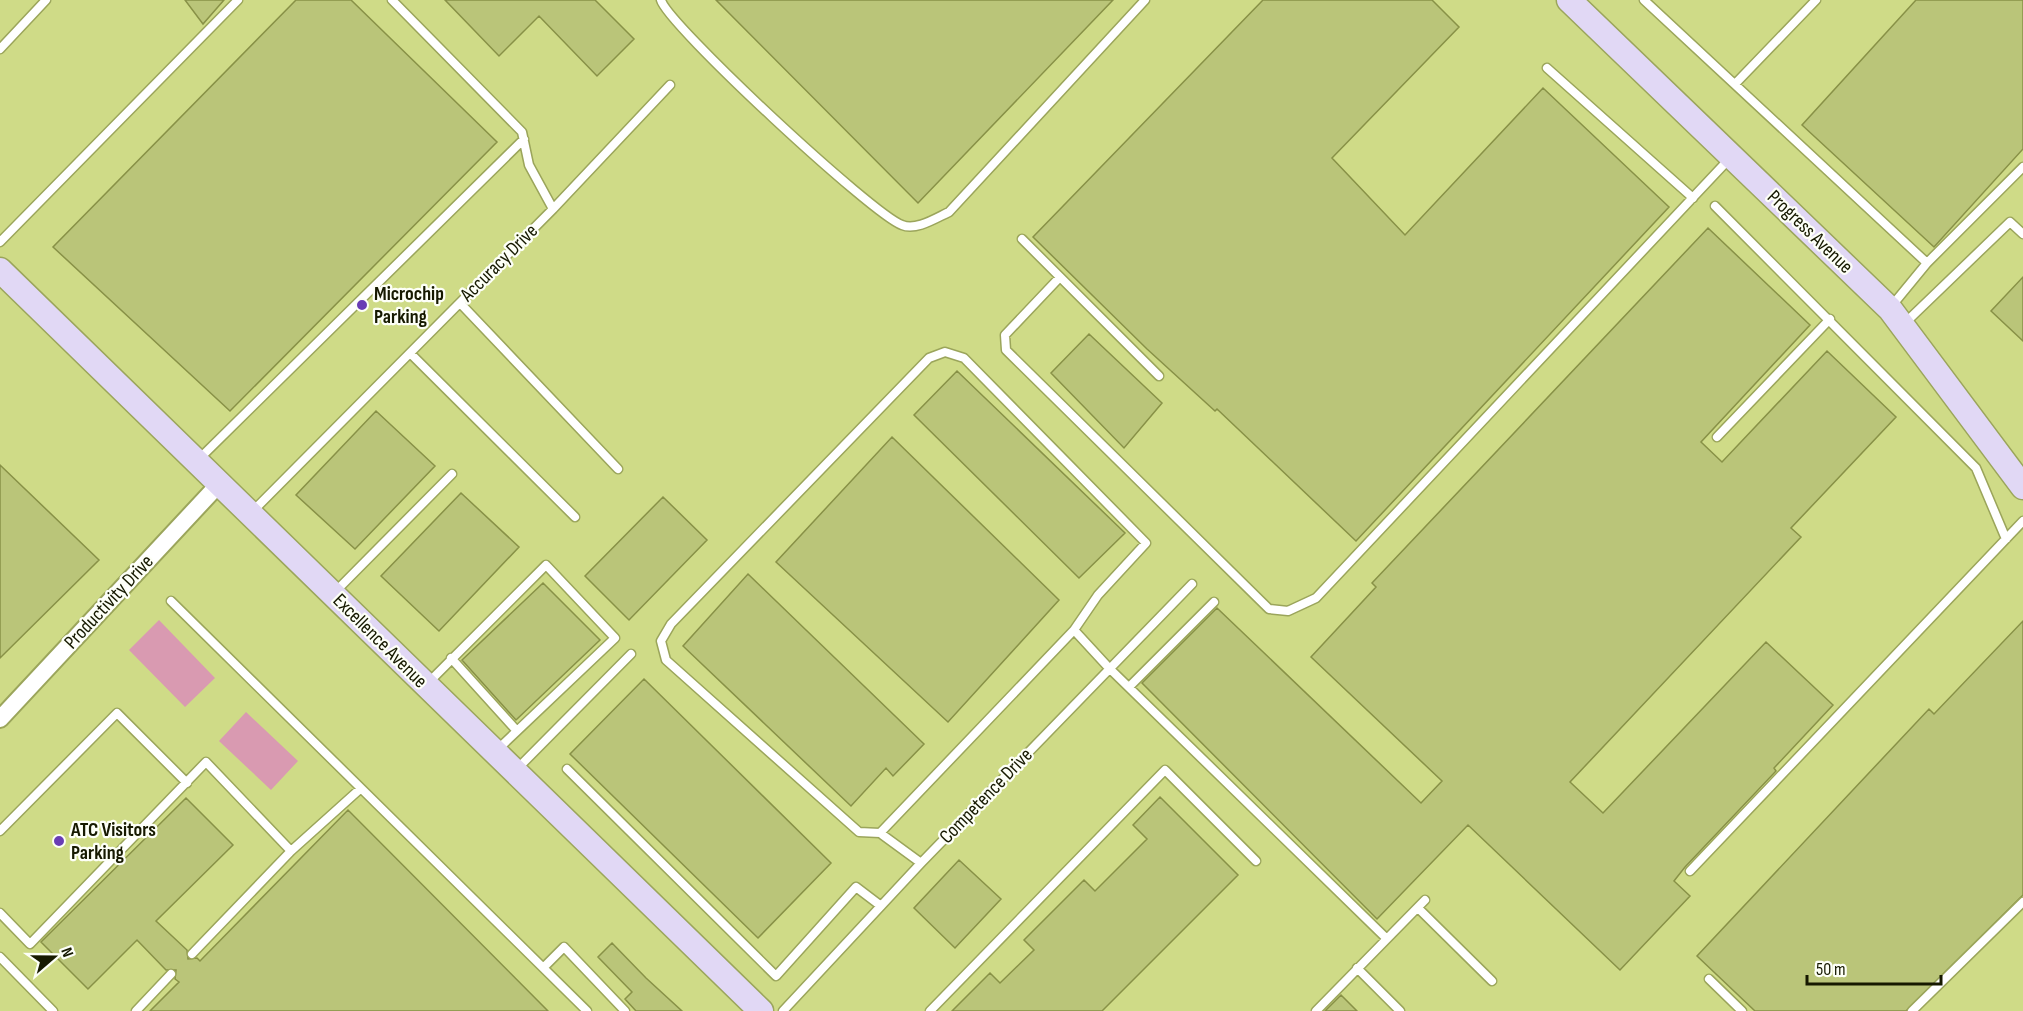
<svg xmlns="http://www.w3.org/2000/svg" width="2023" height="1011" font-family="'Sofia Sans Condensed',sans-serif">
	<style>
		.built { fill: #cfdb87 }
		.green { fill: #d99ab1 }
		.building { fill: #bac579; stroke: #889147; stroke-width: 1.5 }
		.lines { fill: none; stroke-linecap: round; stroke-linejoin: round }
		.lane-casing { stroke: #9ba55b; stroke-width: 11 }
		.street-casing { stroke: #9ba55b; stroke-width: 20 }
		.secondary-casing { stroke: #9ba55b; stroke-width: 27 }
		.lane { stroke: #fff; stroke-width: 8 }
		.street { stroke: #fff; stroke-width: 16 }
		.secondary { stroke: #e1d8f5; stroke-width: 24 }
		.poi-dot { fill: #693db5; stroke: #fdfff7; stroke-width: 2 }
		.labels { text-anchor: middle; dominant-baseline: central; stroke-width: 4.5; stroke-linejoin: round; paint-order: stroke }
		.street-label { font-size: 20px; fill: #161900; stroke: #fdfff7 }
		.poi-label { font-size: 20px; font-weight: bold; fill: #161900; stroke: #fdfff7; text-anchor: start }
	</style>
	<rect width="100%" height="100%" fill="#dae598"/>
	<!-- built -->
	<path class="built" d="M 0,0 L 2023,0 L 2023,1011 L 0,1011 Z"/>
	<!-- green -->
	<path class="green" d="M 159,620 L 215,678 L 185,707 L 129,650 Z
		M 246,712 L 298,761 L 271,790 L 219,741 Z"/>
	<!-- building -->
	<path class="building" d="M 185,0 L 224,0 L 203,24 Z
		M 296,0 L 351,0 L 497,142 L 230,411 L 53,247 Z
		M 445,0 L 595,0 L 634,39 L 597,76 L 539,16 L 499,56 Z
		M 716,0 L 1113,0 L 918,203 Z
		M 1263,0 L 1432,0 L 1459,27 L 1332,158 L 1405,235 L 1543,88 L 1669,207 L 1356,541 L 1217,409 L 1215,411 L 1147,349 L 1033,237 Z
		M 1916,0 L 2023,0 L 2023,149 L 1934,247 L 1802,125 Z
		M 1708,228 L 1810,325 L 1701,442 L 1722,462 L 1827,351 L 1896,417 L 1791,528 L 1801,537 L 1570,782 L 1603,813 L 1766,642 L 1833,705 L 1774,768 L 1776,771 L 1685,867 L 1674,881 L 1690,896 L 1620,970 L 1468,825 L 1377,919 L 1142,683 L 1217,608 L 1421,803 L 1442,781 L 1311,657 L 1376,587 L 1372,583 Z
		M 2023,277 L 2023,341 L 1991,311 Z
		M 1089,334 L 1162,403 L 1124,448 L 1051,373 Z
		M 957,371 L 1125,533 L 1079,578 L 914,415 Z
		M 376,411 L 435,466 L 355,549 L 296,495 Z
		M 892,437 L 1059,600 L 948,722 L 776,562 Z
		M 0,465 L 99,560 L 0,658 Z
		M 461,493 L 519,547 L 439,631 L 381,576 Z
		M 663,497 L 707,540 L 629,620 L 585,576 Z
		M 748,574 L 924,744 L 893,776 L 886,768 L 851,806 L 683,646 Z
		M 543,583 L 600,640 L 516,720 L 462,660 Z
		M 2023,621 L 2023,895 L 1906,1011 L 1755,1011 L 1697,956 L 1929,709 L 1934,714 Z
		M 644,679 L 831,863 L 758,938 L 570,754 Z
		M 1160,797 L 1238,875 L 1102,1011 L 952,1011 L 990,973 L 1000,983 L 1034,950 L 1024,940 L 1084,880 L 1095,891 L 1147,839 L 1133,825 Z
		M 186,798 L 233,845 L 156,921 L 187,950 L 188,959 L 197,958 L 200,961 L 348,810 L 548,1011 L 150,1011 L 179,982 L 175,979 L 176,970 L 166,970 L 137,940 L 88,989 L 41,942 Z
		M 959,860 L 1001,899 L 955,948 L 914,908 Z
		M 612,943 L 646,978 L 682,1011 L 636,1011 L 625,999 L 632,992 L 598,957 Z
		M 1341,995 L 1357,1011 L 1325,1011 Z"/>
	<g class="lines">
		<defs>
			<path id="lane" d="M 392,0 L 522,132 L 529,165 L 553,209
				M 661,0 C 667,24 873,215 902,225 C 916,231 936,218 949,212 L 1145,0
				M 1644,0 L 1927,263
				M 0,49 L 46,0
				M 1547,68 L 1693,198
				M 1735,84 L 1816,0
				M 1715,206 L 1976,468 L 2006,539
				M 1022,239 L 1159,376
				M 0,242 L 238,0
				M 1060,277 L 1005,335 L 1006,350 L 1269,609 L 1288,611 L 1316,598 L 1731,157
				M 460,303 L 618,469
				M 1890,308 L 1927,263 L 2023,167
				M 1905,323 L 2010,222 L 2023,234
				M 410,353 L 575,517
				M 1717,437 L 1830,319
				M 197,461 L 524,139
				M 251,513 L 553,209 L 670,85
				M 334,593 L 452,474
				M 171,601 L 587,1011
				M 1074,630 L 1109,668 L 1386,938
				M 451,658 L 517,731
				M 426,685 L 546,565 L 615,638 L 496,751
				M 1129,687 L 1214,602
				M 567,769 L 776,976 L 856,887 L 881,906
				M 515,771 L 631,654
				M 0,831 L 117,713 L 187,783
				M 880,833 L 1074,630 L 1098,595 L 1146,543 L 964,358 L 945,352 L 929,358 L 671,624 L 661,641 L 666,660 L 859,832 L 880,833 L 921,863
				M 1690,871 L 2023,521
				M 1418,908 L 1492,981
				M 0,913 L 30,944 L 206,762 L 291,851
				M 192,954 L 291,851 L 360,789
				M 0,957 L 53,1011
				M 544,967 L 564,947 L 625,1011
				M 1357,968 L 1400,1011
				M 1709,979 L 1742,1011
				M 136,1011 L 171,974
				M 783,1011 L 921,863 L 1192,584
				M 930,1011 L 1165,770 L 1256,861
				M 1316,1011 L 1425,900
				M 1912,1011 L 2023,902"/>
			<path id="street" d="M 0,719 L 219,484"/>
			<path id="secondary" d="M 1569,0 L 1890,309 L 2023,487
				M 0,270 C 253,517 507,764 761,1011"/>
		</defs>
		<!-- lane casing -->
		<use href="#lane" class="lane-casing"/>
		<!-- street casing -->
		<use href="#street" class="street-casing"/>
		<!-- secondary casing -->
		<use href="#secondary" class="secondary-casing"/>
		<!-- lane -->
		<use href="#lane" class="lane"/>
		<!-- street -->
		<use href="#street" class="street"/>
		<!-- secondary -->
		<use href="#secondary" class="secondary"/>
	</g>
	<!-- markers -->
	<g class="poi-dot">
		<circle cx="362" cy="305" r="6"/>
		<circle cx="59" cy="841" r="6"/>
	</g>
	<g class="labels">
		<!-- street labels -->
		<g class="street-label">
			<text transform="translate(1810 232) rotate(44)">Progress Avenue</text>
			<text transform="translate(499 263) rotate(-45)">Accuracy Drive</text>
			<text transform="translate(109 602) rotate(-47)">Productivity Drive</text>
			<text transform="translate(380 641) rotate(45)">Excellence Avenue</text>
			<text transform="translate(986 796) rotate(-46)">Competence Drive</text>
		</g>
		<!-- poi labels -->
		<g class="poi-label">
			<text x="374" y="294">Microchip<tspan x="374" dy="23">Parking</tspan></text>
			<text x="71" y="830">ATC Visitors<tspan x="71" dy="23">Parking</tspan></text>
		</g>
	</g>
	<!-- north arrow -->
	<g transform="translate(54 957) rotate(70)" stroke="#fdfff7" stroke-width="4.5" paint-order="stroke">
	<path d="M0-4.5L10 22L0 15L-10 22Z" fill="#161900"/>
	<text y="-9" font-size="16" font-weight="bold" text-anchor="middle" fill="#161900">N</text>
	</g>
	<!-- scale -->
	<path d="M1807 975v9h134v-9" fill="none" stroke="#161900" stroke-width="3"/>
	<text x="1816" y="975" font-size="18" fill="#161900" stroke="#fdfff7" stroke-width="4.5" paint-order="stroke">50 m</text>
</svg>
